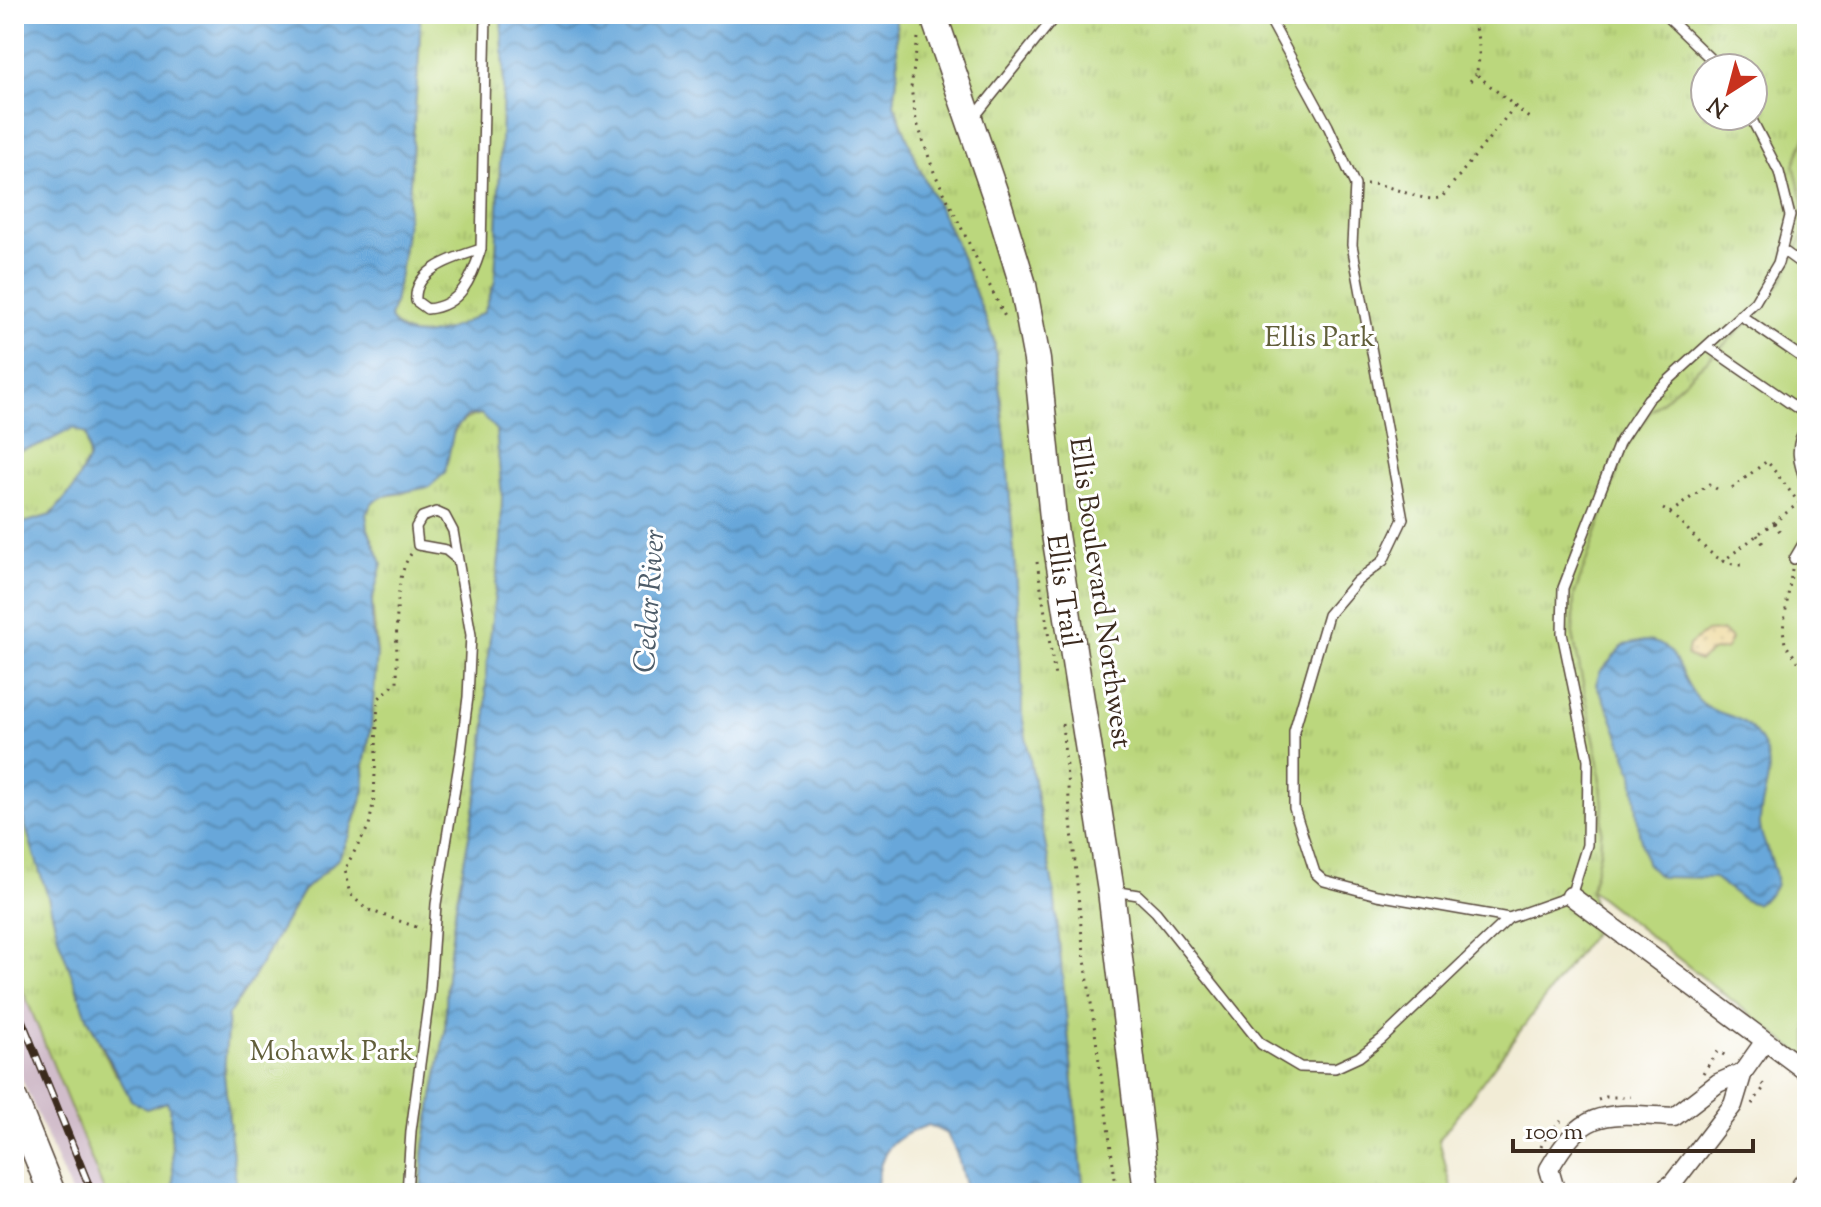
<svg xmlns="http://www.w3.org/2000/svg" width="1821" height="1207" font-family="'Sorts Mill Goudy',serif">
	<style>
		.railway { fill: #d1bdcb }
		.green { fill: #bbd77d; stroke: #7b804e; stroke-width: 2 }
		.sand { fill: url(#sand-dots); stroke: #94825e; stroke-width: 2 }
		.park { fill: url(#park-tufts); stroke: #7b804e; stroke-width: 2; fill-rule: evenodd }
		.water { fill: url(#water-waves); stroke: #51687c; stroke-width: 2 }
		.lines { fill: none; stroke-linecap: round; stroke-linejoin: round }
		.lane-casing { stroke: #56473a; stroke-width: 12 }
		.street-casing { stroke: #56473a; stroke-width: 21 }
		.secondary-casing { stroke: #56473a; stroke-width: 29 }
		.path { stroke: #56473a; stroke-width: 3; stroke-dasharray: 2 6; stroke-linecap: butt }
		.lane { stroke: #fff; stroke-width: 9 }
		.street { stroke: #fff; stroke-width: 18 }
		.secondary { stroke: #fff; stroke-width: 26 }
		.rail-casing { stroke: #3b2a1e; stroke-width: 8 }
		.rail { stroke: #fff; stroke-width: 5; stroke-dasharray: 15; stroke-linecap: butt }
		.labels { text-anchor: middle; dominant-baseline: central; stroke-width: 6; stroke-linejoin: round; paint-order: stroke }
		.park-label { font-size: 28px; fill: #615e3a; stroke: #fff }
		.street-label { font-size: 28px; fill: #3b2a1e; stroke: #fff }
		.water-label { font-size: 30px; font-style: italic; fill: #4d5c69; stroke: #fff }
	</style>
	<defs>
		<pattern id="sand-dots" width="8" height="8" patternUnits="userSpaceOnUse" patternTransform="scale(2)"><rect width="8" height="8" fill="#eeda9e"/><path d="M2 2h.1M6 6h.1" fill="none" stroke="#cdbb88" stroke-width="1.8" stroke-linecap="round"/></pattern>
		<pattern id="park-tufts" width="24" height="20" patternUnits="userSpaceOnUse" patternTransform="scale(2)"><rect width="24" height="20" fill="#bbd77d"/><path d="M3 7l-1-3M5 7V3M7 7l1-3M15 17l-1-3M17 17v-4M19 17l1-3" fill="none" stroke="#a2b96c"/></pattern>
		<pattern id="water-waves" width="16" height="10" patternUnits="userSpaceOnUse" patternTransform="scale(2)"><rect width="16" height="10" fill="#67a7da"/><path d="M0 5q4-4 8 0t8 0" fill="none" stroke="#5688b0"/></pattern>
	</defs>
	<rect width="100%" height="100%" fill="#fff"/>
	<filter id="ink" filterUnits="userSpaceOnUse"><feTurbulence type="fractalNoise" baseFrequency=".0125" numOctaves="2"/><feDisplacementMap in="SourceGraphic" scale="16" xChannelSelector="R" yChannelSelector="G"/><feConvolveMatrix kernelMatrix="1 2 1 2 8 2 1 2 1" color-interpolation-filters="sRGB"/></filter>
	<filter id="wash" filterUnits="userSpaceOnUse"><feTurbulence type="fractalNoise" baseFrequency=".006" numOctaves="4" result="noise"/><feDisplacementMap in="SourceGraphic" scale="32" xChannelSelector="R" yChannelSelector="G"/><feGaussianBlur stdDeviation="1.8" result="paint"/><feColorMatrix in="noise" values="0 0 0 0 0 0 0 0 0 0 0 0 0 0 0 0 0 1.4 0 .05"/><feComposite in="paint" operator="in"/></filter>
	<g filter="url(#wash)">
		<rect width="100%" height="100%" fill="#f2ecd6"/>
		<!-- railway -->
		<path class="railway" d="M 14,968 L 105,1193 L 71,1193 L 14,1061 Z"/>
		<!-- green -->
		<path class="green" d="M 1807,133 L 1807,1059 L 1591,890 L 1600,852 L 1603,806 L 1599,763 L 1573,635 L 1574,596 L 1626,448 L 1649,413 L 1764,308 L 1803,202 L 1794,165 Z"/>
		<!-- sand -->
		<path class="sand" d="M 1723,631 L 1731,639 L 1726,649 L 1711,652 L 1699,661 L 1687,656 L 1689,645 L 1706,632 Z"/>
		<!-- park -->
		<path class="park" d="M 420,14 L 501,14 L 504,67 L 495,281 L 484,312 C 460,326 409,352 390,318 C 408,255 409,189 414,124 C 416,87 421,51 420,14 Z
			M 894,14 L 1807,14 L 1807,133 L 1794,165 L 1803,202 L 1803,235 L 1786,274 L 1764,308 L 1649,413 L 1626,448 L 1574,596 L 1573,635 L 1599,763 L 1603,806 L 1600,852 L 1591,890 L 1596,929 L 1439,1140 L 1453,1193 L 1084,1193 L 1054,892 L 1022,715 L 1022,668 L 1007,456 L 994,340 L 954,239 L 920,170 L 894,104 L 898,70 L 896,24 ZM 1705,68 L 1753,68 L 1753,116 L 1705,116 Z
			M 483,414 L 496,429 L 502,496 L 501,541 L 486,672 L 486,724 L 479,784 L 456,904 L 447,975 L 445,1032 L 424,1146 L 421,1193 L 237,1193 L 224,1074 L 228,1015 L 252,979 L 303,891 L 339,858 L 350,835 L 365,790 L 364,765 L 371,728 L 377,653 L 372,601 L 382,563 L 368,529 L 366,514 L 372,503 L 384,496 L 404,493 L 445,473 C 451,444 448,419 483,414 Z
			M 73,428 L 86,434 L 89,458 L 73,489 L 51,515 L 23,523 L 14,536 L 14,452 L 41,445 Z
			M 14,791 L 48,897 L 59,940 L 88,1019 L 114,1072 L 146,1109 L 167,1102 L 170,1110 L 174,1193 L 105,1193 L 14,968 Z"/>
		<!-- water -->
		<path class="water" d="M 14,14 L 420,14 C 421,51 416,87 414,124 C 409,189 408,255 390,318 C 408,352 460,326 484,312 L 495,281 L 504,67 L 501,14 L 894,14 L 896,24 L 898,70 L 894,104 L 920,170 L 954,239 L 994,340 L 1007,456 L 1022,668 L 1022,715 L 1054,892 L 1084,1193 L 967,1193 L 957,1154 L 947,1134 L 929,1125 C 891,1137 877,1152 877,1193 L 421,1193 L 424,1146 L 445,1032 L 447,975 L 456,904 L 479,784 L 486,724 L 486,672 L 501,541 L 502,496 L 496,430 L 481,414 L 467,416 L 454,430 L 445,473 L 429,487 L 384,496 L 372,503 L 366,514 L 368,529 L 382,563 L 372,601 L 372,627 L 377,653 L 371,728 L 364,765 L 365,789 L 350,835 L 339,858 L 303,891 L 252,979 L 228,1015 L 224,1074 L 237,1193 L 174,1193 L 170,1110 L 167,1102 L 146,1109 L 131,1100 L 88,1019 L 59,940 L 48,897 L 14,791 L 14,536 L 23,523 L 51,515 L 73,489 L 89,458 L 86,434 L 73,428 L 41,445 L 14,452 Z
			M 1644,641 C 1681,642 1676,675 1698,699 C 1719,722 1744,706 1764,747 C 1777,773 1759,798 1760,825 C 1761,843 1775,860 1776,878 C 1778,891 1765,898 1755,904 L 1744,900 L 1714,878 L 1660,877 L 1646,863 L 1639,832 L 1633,774 L 1610,713 L 1596,684 L 1600,672 L 1624,645 Z"/>
	</g>
	<g filter="url(#ink)">
		<g class="lines">
			<defs>
				<path id="lane" d="M 1267,14 L 1328,126 L 1355,185 L 1352,245 L 1403,519 L 1383,561 L 1357,581 L 1328,615 L 1294,731 L 1294,808 L 1315,873 L 1324,881 L 1377,895 L 1509,918
					M 1664,14 L 1720,68
					M 972,120 L 1057,14
					M 481,249 C 457,257 413,268 416,301 L 427,309 C 461,306 472,278 481,249 L 486,14
					M 1781,249 L 1807,268
					M 1740,315 L 1807,361
					M 1805,316 L 1807,314
					M 1707,346 L 1807,415
					M 1807,425 C 1793,446 1798,463 1807,485
					M 1794,559 L 1807,537
					M 1114,891 L 1138,895 L 1156,912 L 1261,1044 L 1300,1067 L 1335,1068 L 1359,1057 L 1382,1039 L 1509,918 L 1571,896 L 1587,845 L 1588,759 L 1562,633 L 1563,588 L 1619,443 L 1648,399 L 1755,302 L 1778,263 L 1790,216 L 1779,172 L 1750,116
					M 407,1193 L 411,1131 L 430,990 L 436,904 L 461,752 L 468,697 L 471,635 L 453,531 L 445,516 L 436,512 L 422,517 L 416,527 L 418,545 L 446,550 L 457,559
					M 1790,1193 L 1807,1170"/>
				<path id="street" d="M 1571,896 L 1807,1072
					M 1556,1193 L 1549,1169 C 1585,1105 1608,1114 1674,1117 L 1718,1083 L 1743,1072
					M 1659,1193 L 1673,1183 L 1733,1105 L 1743,1072 L 1765,1041"/>
				<path id="secondary" d="M 933,14 L 998,203 L 1023,285 L 1037,360 L 1054,528 L 1111,891 L 1147,1193
					M 14,1099 L 52,1193"/>
			</defs>
			<!-- lane casing -->
			<use href="#lane" class="lane-casing"/>
			<!-- street casing -->
			<use href="#street" class="street-casing"/>
			<!-- secondary casing -->
			<use href="#secondary" class="secondary-casing"/>
			<!-- path -->
			<path class="path" d="M 1469,14 C 1479,33 1482,54 1476,74 L 1529,118
				M 918,38 L 911,88 L 916,120 L 934,172 L 1007,321
				M 1470,81 L 1476,74
				M 1366,184 C 1390,182 1422,205 1442,197 L 1515,106
				M 1663,509 C 1692,525 1706,564 1741,565
				M 1670,513 L 1709,484 L 1720,491
				M 1774,523 L 1781,533
				M 1757,535 L 1764,545
				M 411,554 C 391,581 398,648 397,682 L 378,699 L 374,798 L 369,826 L 344,870 L 350,894 L 366,909 L 422,929
				M 1037,562 L 1055,677
				M 1722,562 L 1799,503 L 1767,461 L 1732,488
				M 1792,569 L 1783,629 L 1785,644 L 1807,673
				M 1062,724 L 1082,937 L 1117,1193
				M 1703,1073 L 1718,1051 L 1729,1058
				M 1598,1100 L 1606,1097 L 1630,1097
				M 1752,1104 L 1765,1086 L 1758,1080
				M 1541,1147 L 1544,1140 L 1561,1121"/>
			<!-- lane -->
			<use href="#lane" class="lane"/>
			<!-- street -->
			<use href="#street" class="street"/>
			<!-- secondary -->
			<use href="#secondary" class="secondary"/>
			<defs>
				<path id="rail" d="M 14,1001 L 92,1193"/>
			</defs>
			<!-- rail casing -->
			<use href="#rail" class="rail-casing"/>
			<!-- rail -->
			<use href="#rail" class="rail"/>
		</g>
	</g>
	<g class="labels">
		<!-- park labels -->
		<g class="park-label">
			<text x="1320" y="339">Ellis Park</text>
			<text x="332" y="1053">Mohawk Park</text>
		</g>
		<!-- street labels -->
		<g class="street-label">
			<text transform="translate(1062 591) rotate(82)">Ellis Trail</text>
			<text transform="translate(1099 593) rotate(82)">Ellis Boulevard Northwest</text>
		</g>
		<!-- water labels -->
		<g class="water-label">
			<text transform="translate(651 601) rotate(-86)">Cedar River</text>
		</g>
	</g>
	<!-- margin -->
	<rect width="1821" height="1207" fill="none" stroke="#fff" stroke-width="48"/>
	<!-- north arrow -->
	<g transform="translate(1729 92) rotate(216)"><circle r="38" fill="#ffffff" stroke="#b1aaa5" stroke-width="2"/>
	<path d="M0-6L14 30L0 20L-14 30Z" fill="#c8321e"/>
	<text y="-12" font-size="22" font-weight="bold" text-anchor="middle" fill="#3b2a1e">N</text>
	</g>
	<!-- scale -->
	<path d="M1513 1139v12h240v-12" fill="none" stroke="#3b2a1e" stroke-width="4"/>
	<text x="1525" y="1139" font-size="24" fill="#3b2a1e" stroke="#ffffff" stroke-width="6" paint-order="stroke">100 m</text>
</svg>
